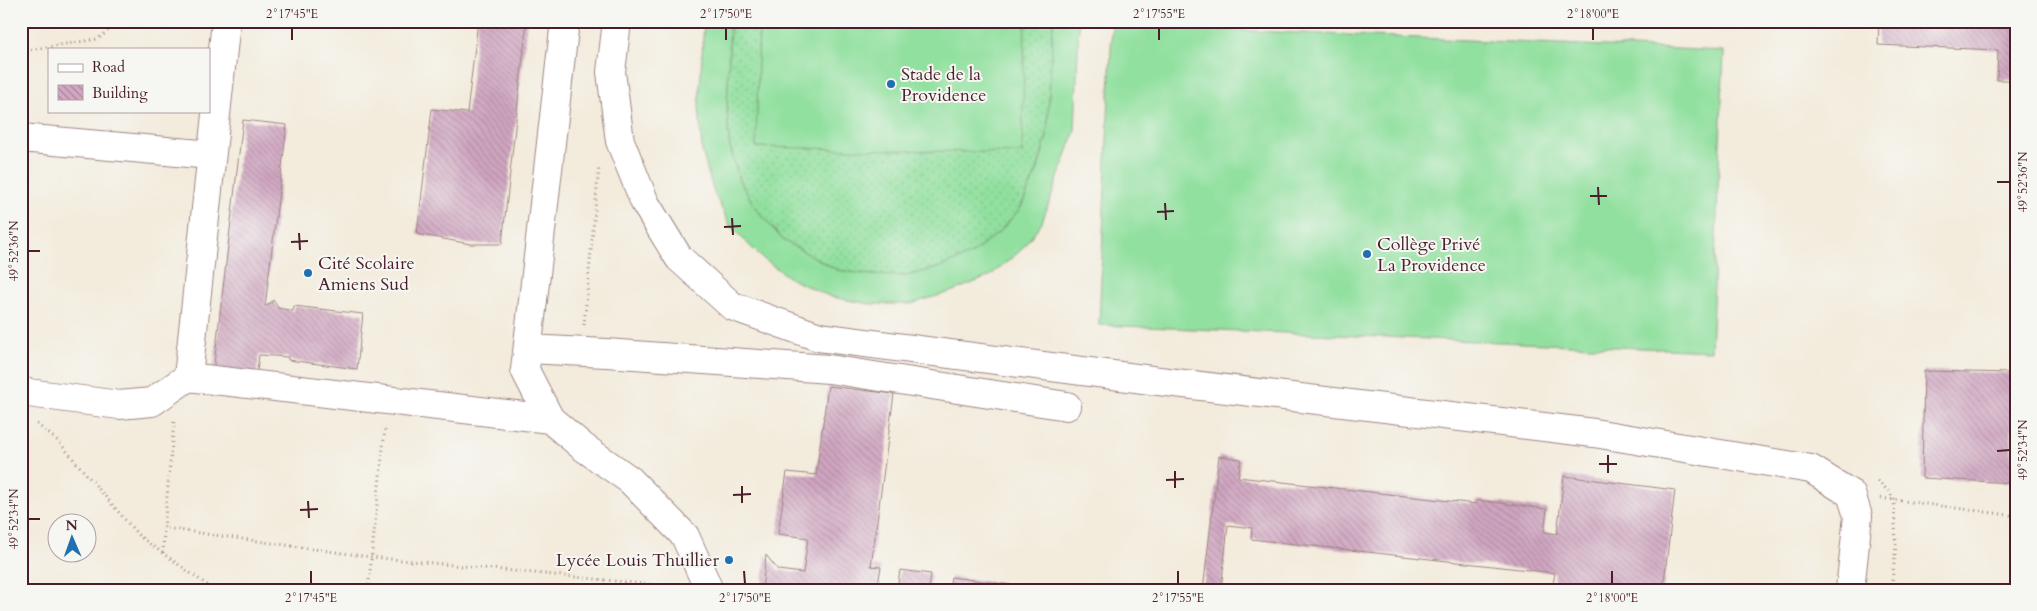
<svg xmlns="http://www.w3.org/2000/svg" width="2037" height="611" font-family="Cardo,serif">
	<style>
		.grass { fill: url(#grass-dots); stroke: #6e8065 }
		.garden { fill: #91e09f; stroke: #6e8065 }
		.building { fill: url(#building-back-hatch) }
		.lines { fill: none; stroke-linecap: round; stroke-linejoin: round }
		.minor-casing { stroke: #9e8583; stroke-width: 30 }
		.path { stroke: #9e8583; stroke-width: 3; stroke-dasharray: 1 4; stroke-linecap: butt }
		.minor { stroke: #fff; stroke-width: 28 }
		.ticks { fill: none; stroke: #4a1f2b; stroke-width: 2 }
		.poi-dot { fill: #1f6fb2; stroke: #f6f6f2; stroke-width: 2 }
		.labels { text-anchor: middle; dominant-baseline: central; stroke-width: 4; stroke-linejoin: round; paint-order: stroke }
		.poi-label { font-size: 18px; fill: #4a1f2b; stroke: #f6f6f2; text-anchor: start }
		.neatline { fill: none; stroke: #4a1f2b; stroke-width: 2 }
		.ticks-label { font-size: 12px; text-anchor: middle; fill: #4a1f2b }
	</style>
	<defs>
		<pattern id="grass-dots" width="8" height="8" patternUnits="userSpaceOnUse" patternTransform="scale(1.25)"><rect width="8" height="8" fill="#91e09f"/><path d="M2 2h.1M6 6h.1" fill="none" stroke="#7fc089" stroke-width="1.8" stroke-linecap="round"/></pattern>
		<pattern id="building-back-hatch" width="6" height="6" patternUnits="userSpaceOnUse" patternTransform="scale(1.25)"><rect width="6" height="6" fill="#d0a6c1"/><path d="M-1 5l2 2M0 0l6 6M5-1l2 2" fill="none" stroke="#ab879d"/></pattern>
	</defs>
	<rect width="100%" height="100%" fill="#f6f6f2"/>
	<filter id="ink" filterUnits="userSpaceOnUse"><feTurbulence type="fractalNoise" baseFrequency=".02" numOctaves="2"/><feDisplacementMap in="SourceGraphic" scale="10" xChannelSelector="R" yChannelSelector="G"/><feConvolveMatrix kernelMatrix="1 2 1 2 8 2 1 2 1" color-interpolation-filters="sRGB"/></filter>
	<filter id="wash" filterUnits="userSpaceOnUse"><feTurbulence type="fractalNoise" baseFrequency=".0096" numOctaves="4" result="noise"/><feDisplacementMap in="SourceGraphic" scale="20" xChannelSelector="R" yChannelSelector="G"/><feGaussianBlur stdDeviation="1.12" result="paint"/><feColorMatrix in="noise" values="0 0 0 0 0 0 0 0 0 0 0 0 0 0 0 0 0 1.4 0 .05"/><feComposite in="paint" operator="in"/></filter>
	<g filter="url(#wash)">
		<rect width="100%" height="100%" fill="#f3ebdb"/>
		<!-- grass -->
		<path class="grass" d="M 730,21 L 1053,21 L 1047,136 L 1037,171 L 1020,209 L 999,232 L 972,254 L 938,268 L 905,276 L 871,275 L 837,270 L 783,240 L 757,210 L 739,180 L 729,143 L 727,110 Z"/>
		<!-- garden -->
		<path class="garden" d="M 704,21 L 730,21 L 727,110 L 729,143 L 739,180 L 757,210 L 783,240 L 837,270 L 871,275 L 905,276 L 938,268 L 972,254 L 999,232 L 1020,209 L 1037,171 L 1047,136 L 1053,21 L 1079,21 L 1075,131 L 1042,222 L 1021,250 L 990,276 L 953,291 L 911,304 L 870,304 L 831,297 L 791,279 L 761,257 L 731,227 L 714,193 L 702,151 L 699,105 Z
			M 759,21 L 1025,21 L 1022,153 L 756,147 Z
			M 1519,21 L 1675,21 L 1675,28 Z
			M 1112,25 L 1724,51 L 1711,351 L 1099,325 Z"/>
		<g id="blocks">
			<!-- building -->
			<path class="building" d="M 478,21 L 527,21 L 502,244 L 470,244 L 417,234 L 432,109 L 467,113 Z
				M 1879,21 L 2016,21 L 2016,80 L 1997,80 L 1998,50 L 1878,45 Z
				M 243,120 L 287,125 L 265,307 L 274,300 L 278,308 L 293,311 L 294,306 L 363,314 L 357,369 L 288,360 L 288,357 L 259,355 L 256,380 L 213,373 Z
				M 1924,371 L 2013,373 L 2011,483 L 1922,478 Z
				M 828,386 L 894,394 L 871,566 L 881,567 L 877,590 L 762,590 L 766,555 L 778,570 L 803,573 L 808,538 L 778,534 L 787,472 L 816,475 Z
				M 1219,456 L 1241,459 L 1238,477 L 1476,504 L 1477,500 L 1547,509 L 1544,532 L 1557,534 L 1564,476 L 1675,490 L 1663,590 L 1552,590 L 1555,573 L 1251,539 L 1252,528 L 1228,525 L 1221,590 L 1203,590 Z
				M 900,570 L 931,574 L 929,590 L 897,590 Z
				M 951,577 L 1042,589 L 1042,590 L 949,590 Z"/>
		</g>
	</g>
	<g filter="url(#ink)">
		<use href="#blocks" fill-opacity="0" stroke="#9e8583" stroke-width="1"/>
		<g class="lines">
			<defs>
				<path id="minor" d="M 226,21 L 188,377 L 550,419
					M 565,21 L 525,370 L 550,419 L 583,447 L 630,480 L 685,536 L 709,590
					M 617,21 L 611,72 L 620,141 L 645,203 L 679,258 L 732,306 L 819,337 L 1159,381 L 1594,433 L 1811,469 L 1851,494 L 1858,516 L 1850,590
					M 21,138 L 211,155
					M 528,349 L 606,353 L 829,369 L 1067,406
					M 21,392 L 119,405 L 152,402 L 188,377"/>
			</defs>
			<!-- minor casing -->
			<use href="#minor" class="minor-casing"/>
			<!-- path -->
			<path class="path" d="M 21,51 L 98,39 L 120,21
				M 584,325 L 599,167
				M 174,422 L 164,528 L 371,557 L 676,587
				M 37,424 L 58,441 L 139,536 L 214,590
				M 1877,481 L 1889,491 L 1894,500 L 1896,546 L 1891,590
				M 1881,498 L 2016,516
				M 163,553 L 164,528
				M 368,590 L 385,429"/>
			<!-- minor -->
			<use href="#minor" class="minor"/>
		</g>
	</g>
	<!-- ticks -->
	<path class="ticks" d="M 292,28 L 292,40M 726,28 L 726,40M 1159,28 L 1159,40M 1593,28 L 1593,40M 1997,182 L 2010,182M 1598,187 L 1599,205M 1590,196 L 1607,196M 1165,203 L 1166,220M 1157,212 L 1174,211M 732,218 L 733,235M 724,227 L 741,226M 299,233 L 300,250M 291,242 L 308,241M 28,251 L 40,251M 1997,451 L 2010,450M 1608,455 L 1608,473M 1599,464 L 1617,464M 1175,471 L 1175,488M 1166,480 L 1184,479M 742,486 L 742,503M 733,495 L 751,494M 308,501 L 309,518M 300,510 L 318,509M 28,519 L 40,519M 311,571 L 311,584M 744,571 L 745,584M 1178,571 L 1178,584M 1612,571 L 1612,584"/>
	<!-- markers -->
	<g class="poi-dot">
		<circle cx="891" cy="84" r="5"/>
		<circle cx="1367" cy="254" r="5"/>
		<circle cx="308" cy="273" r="5"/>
		<circle cx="729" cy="560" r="5"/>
	</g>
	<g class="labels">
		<!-- poi labels -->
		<g class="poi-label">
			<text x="901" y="74">Stade de la<tspan x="901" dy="21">Providence</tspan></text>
			<text x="1377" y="244">Collège Privé<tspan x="1377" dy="21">La Providence</tspan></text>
			<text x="318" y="263">Cité Scolaire<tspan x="318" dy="21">Amiens Sud</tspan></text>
			<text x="719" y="560" text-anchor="end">Lycée Louis Thuillier</text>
		</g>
	</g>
	<!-- margin -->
	<rect width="2037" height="611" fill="none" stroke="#f6f6f2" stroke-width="55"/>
	<!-- legend -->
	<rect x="48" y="48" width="162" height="65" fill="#f6f6f2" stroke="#b1a0a2"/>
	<rect x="58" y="64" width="25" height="8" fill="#ffffff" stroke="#b1a0a2"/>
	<text x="92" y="72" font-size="15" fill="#4a1f2b">Road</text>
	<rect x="58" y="85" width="25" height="15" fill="url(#building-back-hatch)" stroke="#b1a0a2"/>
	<text x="92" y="98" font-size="15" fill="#4a1f2b">Building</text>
	<!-- north arrow -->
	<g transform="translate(72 538) rotate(358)"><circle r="24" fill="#f6f6f2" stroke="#b1a0a2"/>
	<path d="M0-4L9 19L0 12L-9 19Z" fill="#1f6fb2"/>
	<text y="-8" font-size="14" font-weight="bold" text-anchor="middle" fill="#4a1f2b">N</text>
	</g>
	<rect x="28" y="28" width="1982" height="556" class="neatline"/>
	<g class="ticks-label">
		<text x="292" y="18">2°17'45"E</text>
		<text x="726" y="18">2°17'50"E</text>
		<text x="1159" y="18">2°17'55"E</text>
		<text x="1593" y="18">2°18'00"E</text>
		<text transform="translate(2023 182) rotate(-90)" y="4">49°52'36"N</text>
		<text transform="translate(14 251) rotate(-90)" y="4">49°52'36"N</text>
		<text transform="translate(2023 450) rotate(-90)" y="4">49°52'34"N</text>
		<text transform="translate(14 519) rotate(-90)" y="4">49°52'34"N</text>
		<text x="311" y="602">2°17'45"E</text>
		<text x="745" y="602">2°17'50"E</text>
		<text x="1178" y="602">2°17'55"E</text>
		<text x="1612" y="602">2°18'00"E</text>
	</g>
</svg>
